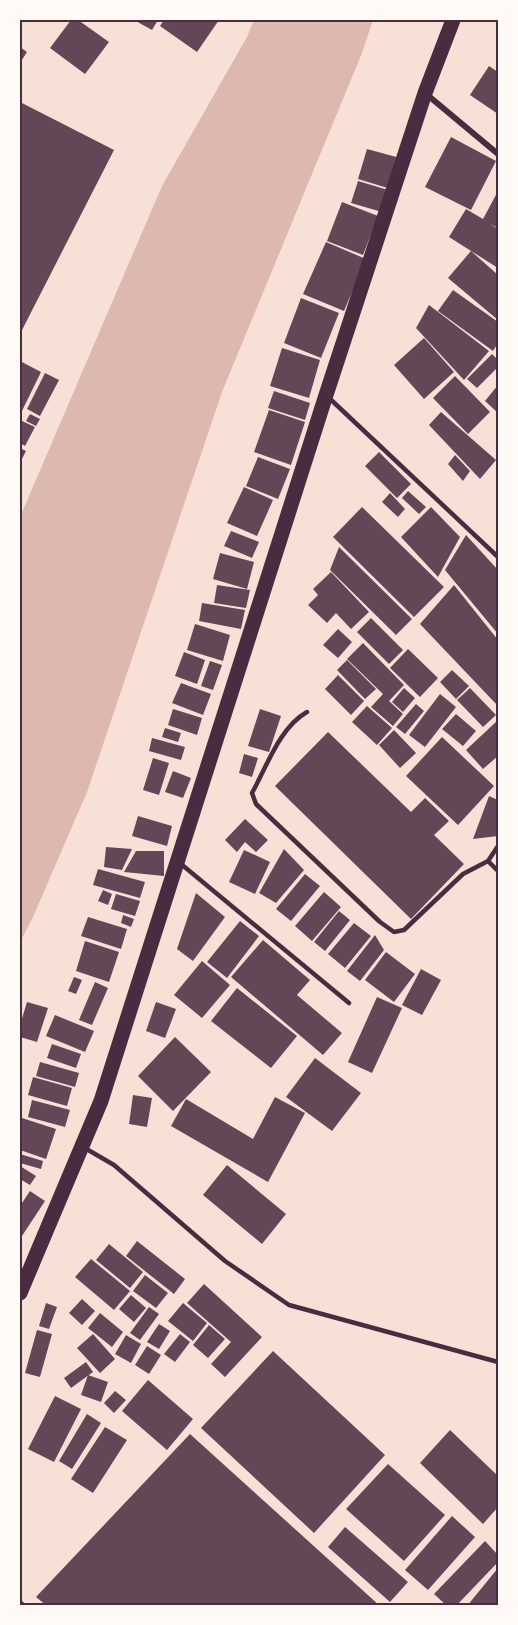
<svg xmlns="http://www.w3.org/2000/svg" width="518" height="1625" font-family="'DejaVu Sans',sans-serif">
	<style>
		.water { fill: #dcb8b0 }
		.building { fill: #644757 }
		.lines { fill: none; stroke-linecap: round; stroke-linejoin: round }
		.service { stroke: #4a2c40; stroke-width: 4.5 }
		.minor { stroke: #4a2c40; stroke-width: 6 }
		.primary { stroke: #4a2c40; stroke-width: 15 }
		.neatline { fill: none; stroke: #4a2c40; stroke-width: 2 }
	</style>
	<rect width="100%" height="100%" fill="#f7e1d7"/>
	<!-- water -->
	<path class="water" d="M 254,20 L 373,20 L 362,53 L 222,392 L 87,792 L 33,917 L 20,942 L 20,517 L 162,186 L 247,37 Z"/>
	<!-- building -->
	<path class="building" d="M 71,20 L 78,20 L 109,42 L 85,74 L 50,48 Z
		M 134,20 L 158,20 L 152,30 Z
		M 164,20 L 219,20 L 197,52 L 160,26 Z
		M 20,47 L 27,52 L 20,63 Z
		M 489,66 L 498,72 L 498,114 L 470,95 Z
		M 20,102 L 114,150 L 20,334 Z
		M 451,137 L 496,161 L 471,210 L 425,187 Z
		M 367,149 L 400,158 L 391,189 L 358,179 Z
		M 358,181 L 388,190 L 382,212 L 351,203 Z
		M 498,191 L 498,228 L 490,224 L 498,229 L 498,268 L 449,237 L 466,209 L 483,219 Z
		M 342,202 L 378,216 L 363,255 L 327,241 Z
		M 326,242 L 366,259 L 344,311 L 303,294 Z
		M 471,251 L 498,275 L 498,320 L 448,278 Z
		M 453,290 L 498,322 L 498,343 L 493,351 L 438,311 Z
		M 301,298 L 339,313 L 321,358 L 284,343 Z
		M 429,305 L 489,351 L 464,380 L 416,328 Z
		M 424,338 L 454,372 L 424,399 L 394,365 Z
		M 282,348 L 320,360 L 309,398 L 270,386 Z
		M 492,354 L 498,360 L 498,367 L 477,388 L 467,379 Z
		M 20,361 L 41,372 L 20,415 Z
		M 45,373 L 59,380 L 40,416 L 27,409 Z
		M 455,376 L 490,412 L 468,434 L 433,398 Z
		M 498,385 L 498,413 L 485,401 Z
		M 274,391 L 310,403 L 305,420 L 268,408 Z
		M 269,410 L 305,422 L 291,465 L 254,452 Z
		M 441,412 L 496,460 L 480,479 L 429,425 Z
		M 30,414 L 40,419 L 36,426 L 26,421 Z
		M 22,421 L 35,427 L 25,446 L 20,443 Z
		M 20,448 L 26,451 L 20,463 Z
		M 379,452 L 411,484 L 397,498 L 365,466 Z
		M 455,455 L 470,471 L 463,481 L 448,464 Z
		M 258,457 L 290,469 L 278,499 L 246,486 Z
		M 244,487 L 273,500 L 257,536 L 227,523 Z
		M 408,491 L 426,507 L 419,514 L 402,498 Z
		M 390,493 L 405,509 L 398,517 L 382,502 Z
		M 362,507 L 444,587 L 414,617 L 333,537 Z
		M 431,507 L 460,537 L 438,577 L 401,537 Z
		M 231,531 L 259,542 L 252,558 L 224,546 Z
		M 466,535 L 498,570 L 498,634 L 445,570 Z
		M 339,547 L 412,619 L 396,635 L 330,570 Z
		M 220,553 L 254,562 L 247,589 L 213,579 Z
		M 331,572 L 369,612 L 351,629 L 336,613 L 327,623 L 308,605 L 318,595 L 313,589 Z
		M 217,585 L 250,590 L 246,608 L 214,603 Z
		M 454,585 L 498,640 L 498,706 L 420,624 Z
		M 202,603 L 245,610 L 241,629 L 199,621 Z
		M 371,618 L 403,650 L 389,664 L 357,632 Z
		M 195,624 L 230,635 L 223,661 L 187,650 Z
		M 338,629 L 352,642 L 338,658 L 323,645 Z
		M 363,643 L 404,685 L 389,701 L 403,714 L 393,726 L 371,707 L 383,694 L 347,659 Z
		M 408,649 L 438,678 L 420,697 L 390,668 Z
		M 184,652 L 205,660 L 197,684 L 175,676 Z
		M 347,660 L 376,689 L 365,699 L 337,670 Z
		M 210,661 L 222,665 L 213,690 L 201,686 Z
		M 452,670 L 469,686 L 456,699 L 440,682 Z
		M 338,675 L 364,701 L 351,715 L 325,689 Z
		M 181,683 L 211,694 L 203,715 L 172,703 Z
		M 404,688 L 415,698 L 403,712 L 392,702 Z
		M 470,688 L 496,715 L 483,727 L 457,700 Z
		M 440,694 L 456,707 L 425,747 L 409,735 Z
		M 416,704 L 424,711 L 405,734 L 396,727 Z
		M 367,706 L 392,728 L 377,745 L 352,722 Z
		M 173,709 L 202,718 L 197,735 L 168,725 Z
		M 260,709 L 281,716 L 269,752 L 248,746 Z
		M 456,714 L 476,731 L 463,746 L 442,729 Z
		M 498,720 L 498,756 L 483,769 L 466,750 Z
		M 165,728 L 181,733 L 178,742 L 162,737 Z
		M 394,730 L 416,753 L 400,768 L 379,745 Z
		M 328,732 L 411,812 L 425,798 L 449,821 L 434,835 L 464,864 L 411,919 L 275,786 Z
		M 442,737 L 494,786 L 458,825 L 406,776 Z
		M 152,738 L 185,747 L 181,760 L 149,751 Z
		M 244,754 L 258,758 L 252,777 L 239,773 Z
		M 153,758 L 169,763 L 159,795 L 143,790 Z
		M 173,771 L 191,778 L 183,798 L 165,792 Z
		M 489,796 L 498,800 L 498,836 L 473,839 Z
		M 138,816 L 172,826 L 167,846 L 132,836 Z
		M 245,819 L 268,840 L 256,852 L 245,842 L 237,852 L 225,840 Z
		M 106,847 L 132,849 L 122,870 L 104,867 Z
		M 284,849 L 304,870 L 276,903 L 259,893 Z
		M 244,850 L 270,862 L 255,894 L 229,882 Z
		M 136,851 L 164,851 L 164,876 L 124,872 Z
		M 98,869 L 145,882 L 140,898 L 93,885 Z
		M 305,874 L 320,886 L 291,921 L 276,909 Z
		M 103,890 L 112,894 L 108,905 L 98,901 Z
		M 324,892 L 341,907 L 312,941 L 295,926 Z
		M 196,893 L 225,917 L 193,961 L 177,949 Z
		M 116,894 L 140,901 L 135,916 L 111,909 Z
		M 339,911 L 350,920 L 325,951 L 314,942 Z
		M 123,915 L 134,919 L 131,927 L 121,923 Z
		M 88,917 L 127,929 L 121,949 L 81,936 Z
		M 240,921 L 259,936 L 227,978 L 207,962 Z
		M 354,923 L 371,936 L 345,968 L 328,954 Z
		M 375,935 L 384,950 L 360,981 L 347,971 Z
		M 263,940 L 310,980 L 297,995 L 342,1033 L 323,1055 L 231,977 Z
		M 85,941 L 119,952 L 109,982 L 76,971 Z
		M 386,952 L 415,974 L 394,1002 L 365,980 Z
		M 202,961 L 230,985 L 202,1018 L 174,995 Z
		M 421,969 L 441,980 L 422,1015 L 402,1005 Z
		M 74,977 L 82,980 L 76,994 L 68,991 Z
		M 95,982 L 108,988 L 92,1025 L 79,1020 Z
		M 237,988 L 297,1036 L 271,1068 L 211,1021 Z
		M 377,997 L 402,1008 L 372,1073 L 348,1062 Z
		M 27,1002 L 48,1008 L 37,1042 L 20,1037 L 20,1025 Z
		M 156,1002 L 176,1009 L 165,1038 L 146,1031 Z
		M 55,1015 L 94,1031 L 85,1052 L 46,1036 Z
		M 175,1037 L 211,1072 L 173,1111 L 138,1076 Z
		M 52,1044 L 81,1054 L 76,1068 L 47,1058 Z
		M 315,1058 L 361,1093 L 332,1131 L 286,1097 Z
		M 40,1062 L 79,1073 L 75,1087 L 36,1076 Z
		M 33,1077 L 72,1088 L 67,1106 L 28,1095 Z
		M 133,1095 L 152,1098 L 147,1127 L 129,1124 Z
		M 275,1097 L 305,1113 L 268,1182 L 171,1126 L 186,1099 L 253,1139 Z
		M 32,1100 L 70,1110 L 65,1127 L 28,1117 Z
		M 22,1118 L 56,1129 L 46,1159 L 20,1150 Z
		M 20,1154 L 43,1161 L 41,1169 L 20,1163 Z
		M 227,1165 L 286,1214 L 262,1244 L 203,1195 Z
		M 20,1166 L 36,1176 L 30,1185 L 20,1179 Z
		M 30,1191 L 45,1201 L 20,1239 L 20,1206 Z
		M 137,1241 L 185,1279 L 174,1294 L 126,1256 Z
		M 109,1244 L 143,1272 L 130,1288 L 96,1260 Z
		M 91,1259 L 130,1291 L 114,1310 L 75,1277 Z
		M 145,1275 L 168,1293 L 156,1308 L 133,1291 Z
		M 204,1284 L 262,1337 L 225,1377 L 211,1364 L 231,1342 L 187,1303 Z
		M 131,1295 L 146,1308 L 134,1322 L 119,1309 Z
		M 82,1299 L 95,1311 L 82,1325 L 69,1313 Z
		M 46,1303 L 57,1307 L 49,1329 L 39,1326 Z
		M 183,1303 L 207,1323 L 193,1341 L 168,1321 Z
		M 149,1307 L 159,1314 L 140,1340 L 130,1333 Z
		M 100,1313 L 123,1332 L 112,1347 L 88,1328 Z
		M 159,1324 L 170,1331 L 159,1349 L 147,1342 Z
		M 209,1325 L 225,1339 L 208,1358 L 193,1345 Z
		M 37,1330 L 52,1334 L 40,1377 L 25,1373 Z
		M 93,1334 L 115,1359 L 100,1373 L 77,1348 Z
		M 180,1334 L 190,1342 L 175,1362 L 164,1354 Z
		M 126,1335 L 141,1344 L 131,1363 L 115,1354 Z
		M 147,1346 L 161,1355 L 149,1374 L 135,1365 Z
		M 273,1351 L 385,1455 L 314,1533 L 201,1428 Z
		M 86,1362 L 93,1372 L 71,1388 L 64,1378 Z
		M 88,1375 L 108,1382 L 101,1402 L 81,1395 Z
		M 148,1380 L 193,1419 L 167,1450 L 122,1411 Z
		M 115,1391 L 126,1400 L 114,1413 L 104,1403 Z
		M 55,1396 L 81,1409 L 54,1462 L 28,1449 Z
		M 87,1414 L 101,1423 L 72,1469 L 59,1461 Z
		M 105,1427 L 127,1440 L 93,1493 L 71,1479 Z
		M 450,1430 L 498,1476 L 498,1507 L 483,1524 L 420,1463 Z
		M 190,1434 L 380,1606 L 47,1606 L 36,1597 Z
		M 388,1464 L 445,1515 L 404,1561 L 346,1509 Z
		M 452,1516 L 475,1537 L 428,1590 L 405,1570 Z
		M 345,1527 L 408,1582 L 390,1602 L 328,1547 Z
		M 485,1541 L 498,1555 L 498,1562 L 456,1606 L 447,1606 L 434,1594 Z
		M 498,1568 L 498,1606 L 467,1606 Z"/>
	<g class="lines">
		<!-- service -->
		<path class="service" d="M 328,397 L 498,557
			M 307,712 C 280,727 267,766 252,793 L 256,804 L 380,922 L 394,932 L 404,930 L 463,874 L 488,861
			M 498,846 L 488,861 L 498,871
			M 181,864 L 349,1003
			M 83,1147 L 114,1165 L 225,1261 L 289,1305 L 498,1362
			M 20,1602 L 24,1606"/>
		<!-- minor -->
		<path class="minor" d="M 425,93 L 498,154"/>
		<!-- primary -->
		<path class="primary" d="M 20,1293 L 101,1101 L 326,395 L 425,93 L 453,20"/>
	</g>
	<!-- border -->
	<rect width="518" height="1625" fill="none" stroke="#fffaf5" stroke-width="42"/>
	<rect x="21" y="21" width="476" height="1583" class="neatline"/>
</svg>
